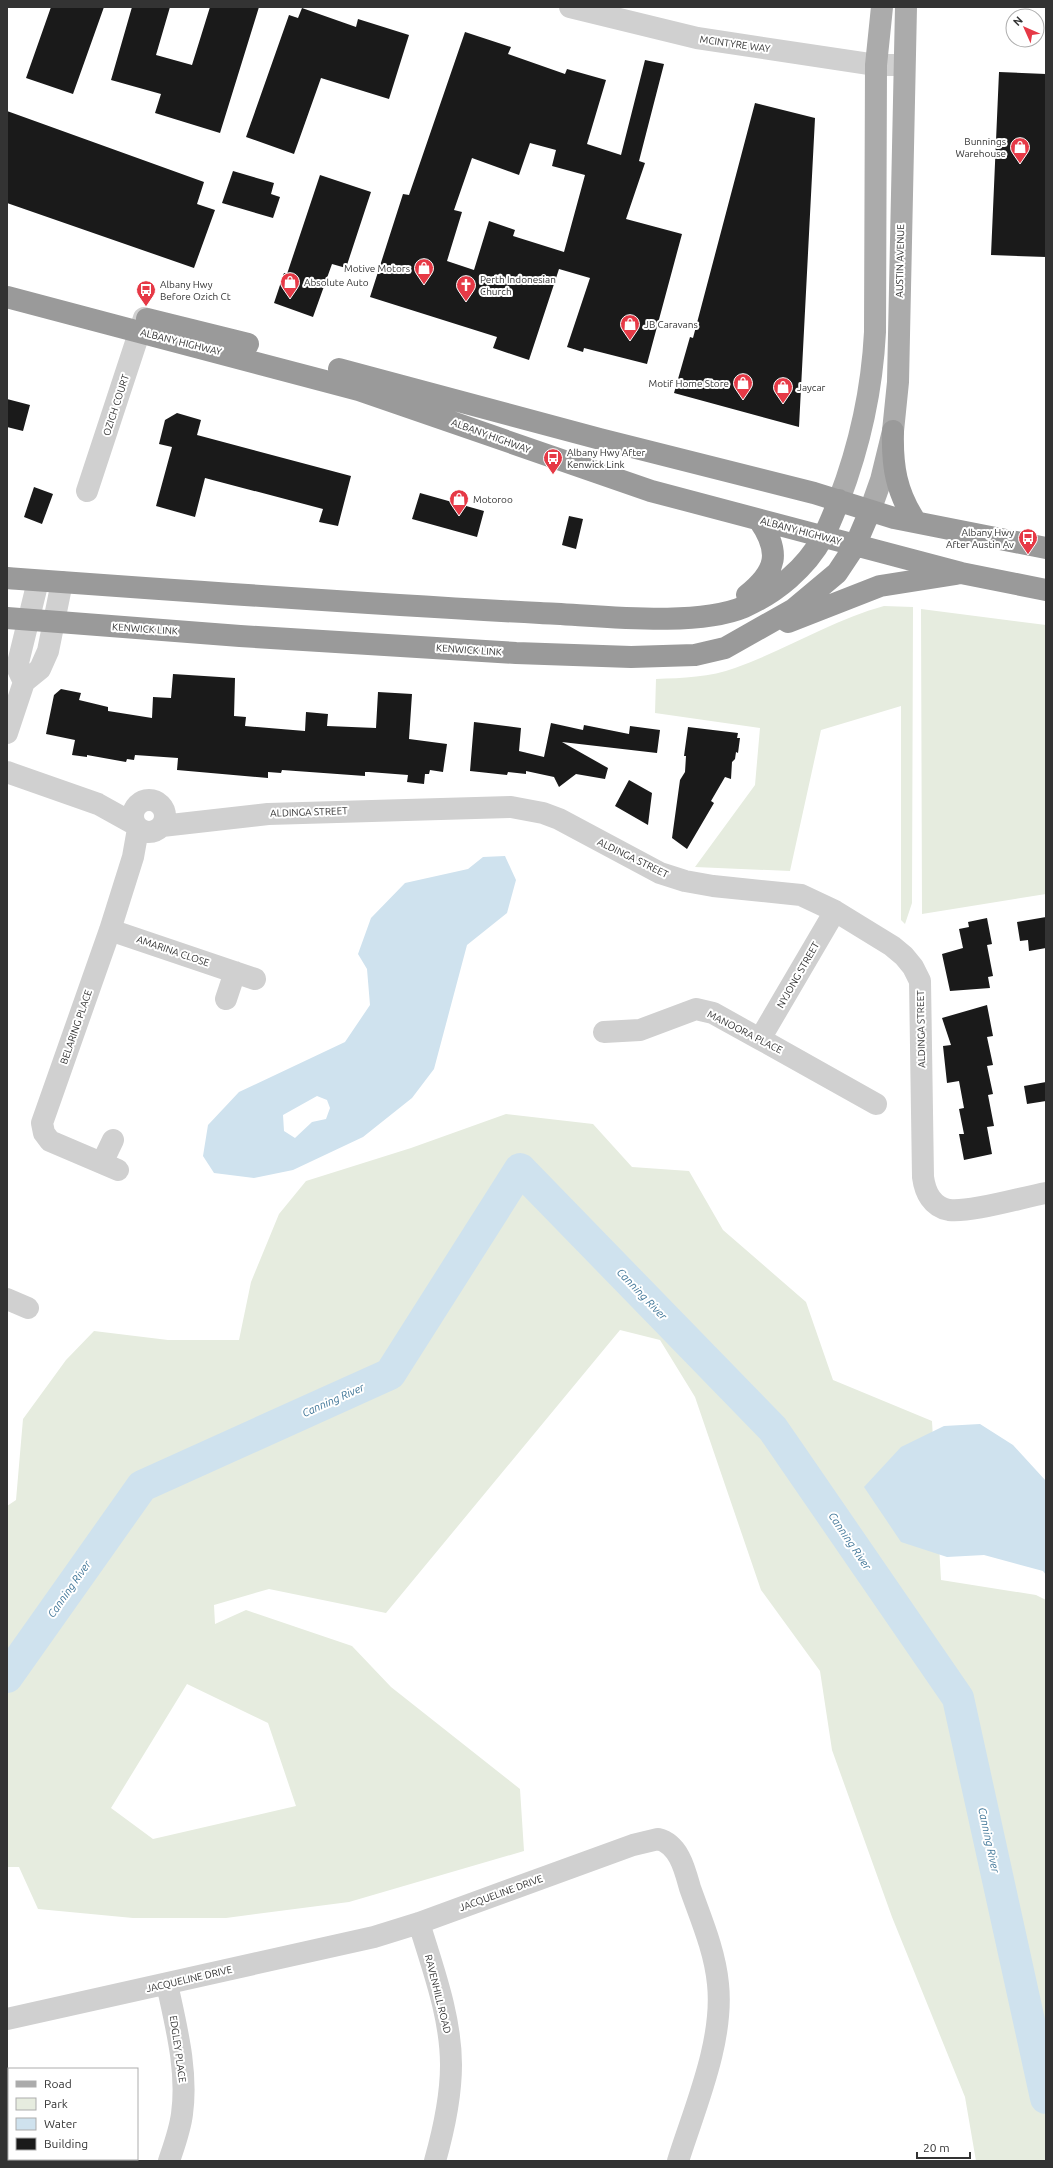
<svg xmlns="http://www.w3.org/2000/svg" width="1053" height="2168" font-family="Ubuntu,sans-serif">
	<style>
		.green { fill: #e6ecdf; fill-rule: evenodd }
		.water { fill: #cfe2ee; fill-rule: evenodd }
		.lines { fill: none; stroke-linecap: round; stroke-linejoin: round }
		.river { stroke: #cfe2ee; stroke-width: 32 }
		.building { fill: #1a1a1a; fill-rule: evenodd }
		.minor { stroke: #d0d0d0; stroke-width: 22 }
		.major { stroke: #ababab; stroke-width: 22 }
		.highway { stroke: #9a9a9a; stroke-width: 22 }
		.labels { text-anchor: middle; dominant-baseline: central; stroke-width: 4; stroke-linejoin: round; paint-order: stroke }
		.street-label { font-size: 10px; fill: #333; stroke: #fff }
		.poi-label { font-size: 10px; fill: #333; stroke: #fff; text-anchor: start }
		.water-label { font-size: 11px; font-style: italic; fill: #3f7597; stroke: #fff }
	</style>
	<rect width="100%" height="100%" fill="#fff"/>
	<!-- green -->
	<path class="green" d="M 884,606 L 913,607 L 912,903 L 905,924 L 901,920 L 901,706 L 821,730 L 790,871 L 695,867 L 755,785 L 760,728 L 655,713 L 656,679 C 682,678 711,677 735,668 C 786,650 832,620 884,606 Z
		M 921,609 L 1046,625 L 1046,894 L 922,914 Z
		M 506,1114 L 593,1124 L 632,1167 L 689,1171 L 723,1230 L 806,1302 L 833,1380 L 932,1421 L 941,1580 L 1036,1595 L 1046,1600 L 1046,2161 L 976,2161 L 965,2097 L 892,1917 L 832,1750 L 820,1671 L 761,1590 L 695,1397 L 660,1340 L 620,1330 L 386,1613 L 269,1589 L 214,1605 L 215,1624 L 246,1610 L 352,1646 L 391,1687 L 520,1789 L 524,1851 L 349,1902 L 226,1918 L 133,1918 L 38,1909 L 19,1867 L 7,1867 L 7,1506 L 16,1500 L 23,1419 L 66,1360 L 94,1331 L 168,1340 L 239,1340 L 251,1282 L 279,1214 L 306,1181 L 411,1148 ZM 187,1684 L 268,1723 L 296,1806 L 153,1839 L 111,1808 Z"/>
	<!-- water -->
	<path class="water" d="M 505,856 L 516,880 L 507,913 L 467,945 L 434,1069 L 412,1098 L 363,1137 L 293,1170 L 254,1178 L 214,1173 L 203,1156 L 208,1125 L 239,1092 L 345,1042 L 370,1005 L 367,969 L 358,954 L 371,918 L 405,883 L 468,869 L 483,857 ZM 317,1096 L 327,1100 L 330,1108 L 326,1119 L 312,1122 L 295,1138 L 284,1131 L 283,1115 Z
		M 980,1424 L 1013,1445 L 1046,1481 L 1046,1575 L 1043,1571 L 984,1555 L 947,1557 L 901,1542 L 864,1487 L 901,1447 L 944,1426 Z"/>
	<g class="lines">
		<!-- river -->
		<path class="river" d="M 7,1677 L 142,1486 L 390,1374 L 520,1169 L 773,1429 L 958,1698 L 1046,2098"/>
	</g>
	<!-- building -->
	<path class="building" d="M 51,7 L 104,7 L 73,94 L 26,78 Z
		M 132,7 L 170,7 L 156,55 L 192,65 L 210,7 L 259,7 L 220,133 L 155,113 L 161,94 L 111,80 Z
		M 302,8 L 356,27 L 358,19 L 409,35 L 389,99 L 321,78 L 294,154 L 246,137 L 289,15 L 298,18 Z
		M 465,32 L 511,47 L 508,54 L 565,74 L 567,69 L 606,80 L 587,144 L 621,155 L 645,60 L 664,64 L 639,161 L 645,163 L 626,219 L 682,234 L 647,364 L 584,348 L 583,352 L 567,347 L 590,278 L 559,269 L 529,360 L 493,348 L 497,337 L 370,297 L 403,194 L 409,195 ZM 530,143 L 556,150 L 552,166 L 585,175 L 564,252 L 513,236 L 515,230 L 489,221 L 474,270 L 447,261 L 462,212 L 454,210 L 472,158 L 519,175 Z
		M 999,72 L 1046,74 L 1046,257 L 991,255 Z
		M 755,103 L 815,118 L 799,427 L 674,393 L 690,337 L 693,338 Z
		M 7,111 L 204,182 L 197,204 L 215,210 L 194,268 L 7,203 Z
		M 233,171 L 274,183 L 271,194 L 280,197 L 273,218 L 222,203 Z
		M 320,175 L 371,192 L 346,268 L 332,264 L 313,317 L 274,303 L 284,273 L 287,274 Z
		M 7,399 L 30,405 L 23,431 L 7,427 Z
		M 177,413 L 201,420 L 197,435 L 351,476 L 338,526 L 319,522 L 323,509 L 205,478 L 195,517 L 156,506 L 172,447 L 159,444 L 165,420 Z
		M 34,487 L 53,494 L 42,524 L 24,517 Z
		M 420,493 L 484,511 L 477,537 L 412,519 Z
		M 569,516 L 583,519 L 576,549 L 562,545 Z
		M 173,674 L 235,678 L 234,716 L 246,717 L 245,726 L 305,731 L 306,712 L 328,714 L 327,726 L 376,728 L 378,692 L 412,694 L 409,739 L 447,744 L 443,772 L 430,770 L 429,774 L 425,774 L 424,784 L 407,782 L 408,775 L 369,772 L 365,772 L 365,776 L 282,770 L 281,773 L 268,772 L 268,778 L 177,770 L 178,758 L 135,755 L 134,760 L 127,759 L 126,762 L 87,755 L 87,757 L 72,755 L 75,740 L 46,734 L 54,695 L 61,689 L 81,693 L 79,700 L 108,707 L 108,711 L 152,718 L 153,697 L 171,698 Z
		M 474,722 L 521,728 L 519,751 L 544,757 L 551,723 L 583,730 L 584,725 L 629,734 L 630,726 L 660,730 L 657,753 L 562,742 L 608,768 L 605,779 L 576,774 L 559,787 L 554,777 L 526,771 L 526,774 L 508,772 L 507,775 L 470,771 Z
		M 688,727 L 738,733 L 737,738 L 740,738 L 738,753 L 736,752 L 735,759 L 732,762 L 731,779 L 725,777 L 711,801 L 714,803 L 687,849 L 672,838 L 680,780 L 685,772 L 686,756 L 684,756 Z
		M 629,780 L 652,793 L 648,825 L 615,806 Z
		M 1046,917 L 1046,948 L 1029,951 L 1028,940 L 1020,941 L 1017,922 Z
		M 987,918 L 992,944 L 987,945 L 993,976 L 988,977 L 990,988 L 950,991 L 942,954 L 963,948 L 959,929 L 969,927 L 968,922 Z
		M 987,1005 L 993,1036 L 987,1037 L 993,1065 L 987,1066 L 993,1094 L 988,1095 L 994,1126 L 987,1127 L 992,1154 L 964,1160 L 959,1134 L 964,1134 L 959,1109 L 964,1108 L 959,1081 L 947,1083 L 943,1046 L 951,1045 L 942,1018 Z
		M 1046,1082 L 1046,1101 L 1027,1104 L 1024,1086 Z"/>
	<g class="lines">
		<!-- minor -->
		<path class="minor" d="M 570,7 L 697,38 L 876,65 L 903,65
			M 87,491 L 144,318
			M 24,682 L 17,667 L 38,581
			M 7,733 L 24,682 L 40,669 L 48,651 L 62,582
			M 7,772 L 98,804 L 134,824
			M133 816a16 16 0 1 1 32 0a16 16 0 1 1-32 0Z
			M 162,826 L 268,814 L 511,807 L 543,813 L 559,819 L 660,873 L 685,881 L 713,886 L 801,895 L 835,911 L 892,946 L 904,956 L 913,967 L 920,981 L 923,1177 C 925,1192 932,1207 949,1210 C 970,1213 1023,1197 1046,1193
			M 110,930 L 255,979
			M 226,999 L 235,972
			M 604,1032 L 640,1030 L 696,1009 L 713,1013 L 760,1039 L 876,1104
			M 760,1039 L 835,911
			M 102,1163 L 113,1140
			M 118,1170 L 50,1141 L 44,1133 L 42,1123 L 110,930 L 133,857 L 138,829
			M 7,1299 L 28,1308
			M 419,1923 C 433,1969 451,2017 451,2065 C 451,2098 444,2129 435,2161
			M 167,1984 C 176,2026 188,2071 182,2114 C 180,2130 174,2146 169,2161
			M 7,2019 L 374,1937 L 419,1923 L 633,1845 L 658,1839 C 679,1844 685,1870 690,1888 C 701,1919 715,1951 718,1984 C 724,2041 695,2107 678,2161"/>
		<!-- major -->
		<path class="major" d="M 839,500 C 860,445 872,391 875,332 L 876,65 L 882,7
			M 870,511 L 881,480 L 893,431 L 898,382 L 906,7"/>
		<!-- highway -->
		<path class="highway" d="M 7,297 L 359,390 L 651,491 L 961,573 L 1046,590
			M 147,319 L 248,344
			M 339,369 L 600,439 L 814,493 L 894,518 L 1046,548
			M 893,431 C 892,466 896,492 916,522
			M 7,578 C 185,591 362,604 540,613 C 595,615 694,628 744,607 C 776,593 806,568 823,537 C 829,526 834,513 839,500
			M 747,595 C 777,571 781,552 759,520
			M 7,618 L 240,636 L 516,653 L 631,657 L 695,655 L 725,648 L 794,609 L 837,573 L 855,546 L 870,511
			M 788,622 L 880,586 L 956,574"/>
	</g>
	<!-- icons -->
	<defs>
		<symbol id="shop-pin" viewBox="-11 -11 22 30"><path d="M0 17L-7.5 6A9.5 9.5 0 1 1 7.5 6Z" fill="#e63946" stroke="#fff"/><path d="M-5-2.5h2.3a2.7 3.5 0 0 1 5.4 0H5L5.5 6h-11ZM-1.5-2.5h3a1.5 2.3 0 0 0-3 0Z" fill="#fff"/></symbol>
		<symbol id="church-pin" viewBox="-11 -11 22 30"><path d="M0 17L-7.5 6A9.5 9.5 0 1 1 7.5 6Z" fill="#e63946" stroke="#fff"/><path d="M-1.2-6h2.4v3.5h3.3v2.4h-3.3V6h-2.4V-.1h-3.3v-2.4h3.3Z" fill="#fff"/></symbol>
		<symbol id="bus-pin" viewBox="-11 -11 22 30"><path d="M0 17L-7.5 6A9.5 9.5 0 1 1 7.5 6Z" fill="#e63946" stroke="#fff"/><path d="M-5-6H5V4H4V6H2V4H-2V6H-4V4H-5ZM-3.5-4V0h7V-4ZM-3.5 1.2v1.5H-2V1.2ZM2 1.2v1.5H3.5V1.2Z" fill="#fff"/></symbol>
	</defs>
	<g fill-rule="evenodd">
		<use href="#shop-pin" x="1009" y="136" width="22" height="30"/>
		<use href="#shop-pin" x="413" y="257" width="22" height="30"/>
		<use href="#shop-pin" x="279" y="271" width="22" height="30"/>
		<use href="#church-pin" x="455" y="274" width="22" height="30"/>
		<use href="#bus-pin" x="135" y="279" width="22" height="30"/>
		<use href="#shop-pin" x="619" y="313" width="22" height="30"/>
		<use href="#shop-pin" x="732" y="372" width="22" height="30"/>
		<use href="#shop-pin" x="772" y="376" width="22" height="30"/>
		<use href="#bus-pin" x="542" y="447" width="22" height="30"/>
		<use href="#shop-pin" x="448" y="488" width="22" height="30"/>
		<use href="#bus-pin" x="1017" y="527" width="22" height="30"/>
	</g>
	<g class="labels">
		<!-- street labels -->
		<g class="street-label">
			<text transform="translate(735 44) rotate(8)">MCINTYRE WAY</text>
			<text transform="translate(900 261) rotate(-89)">AUSTIN AVENUE</text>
			<text transform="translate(181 342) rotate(14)">ALBANY HIGHWAY</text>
			<text transform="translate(116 405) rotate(-72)">OZICH COURT</text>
			<text transform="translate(491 436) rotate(20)">ALBANY HIGHWAY</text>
			<text transform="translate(801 531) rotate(15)">ALBANY HIGHWAY</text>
			<text transform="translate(145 629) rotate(4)">KENWICK LINK</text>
			<text transform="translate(469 650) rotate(4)">KENWICK LINK</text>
			<text transform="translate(309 812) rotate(-2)">ALDINGA STREET</text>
			<text transform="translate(633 858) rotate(26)">ALDINGA STREET</text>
			<text transform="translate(173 951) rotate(19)">AMARINA CLOSE</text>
			<text transform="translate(798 975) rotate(-60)">NYJONG STREET</text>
			<text transform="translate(76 1027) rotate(-71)">BELARING PLACE</text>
			<text transform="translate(921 1029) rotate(-91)">ALDINGA STREET</text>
			<text transform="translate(745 1032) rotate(27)">MANOORA PLACE</text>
			<text transform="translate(501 1893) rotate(-20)">JACQUELINE DRIVE</text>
			<text transform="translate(189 1979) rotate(-13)">JACQUELINE DRIVE</text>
			<text transform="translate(438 1994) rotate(76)">RAVENHILL ROAD</text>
			<text transform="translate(178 2049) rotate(82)">EDGLEY PLACE</text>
		</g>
		<!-- poi labels -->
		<g class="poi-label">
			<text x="1006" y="141" text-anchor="end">Bunnings<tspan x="1006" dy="12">Warehouse</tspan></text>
			<text x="410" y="268" text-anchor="end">Motive Motors</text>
			<text x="480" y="279">Perth Indonesian<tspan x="480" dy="12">Church</tspan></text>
			<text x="304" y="282">Absolute Auto</text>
			<text x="160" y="284">Albany Hwy<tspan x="160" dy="12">Before Ozich Ct</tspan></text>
			<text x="644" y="324">JB Caravans</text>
			<text x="729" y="383" text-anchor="end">Motif Home Store</text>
			<text x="797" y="387">Jaycar</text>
			<text x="567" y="452">Albany Hwy After<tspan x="567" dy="12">Kenwick Link</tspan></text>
			<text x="473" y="499">Motoroo</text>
			<text x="1014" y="532" text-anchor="end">Albany Hwy<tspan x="1014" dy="12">After Austin Av</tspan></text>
		</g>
		<!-- water labels -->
		<g class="water-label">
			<text transform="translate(642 1294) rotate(46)">Canning River</text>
			<text transform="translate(333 1400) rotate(-24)">Canning River</text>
			<text transform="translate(850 1541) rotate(56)">Canning River</text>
			<text transform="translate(69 1589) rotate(-55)">Canning River</text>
			<text transform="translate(989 1840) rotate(78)">Canning River</text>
		</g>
	</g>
	<!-- border -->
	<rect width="1053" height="2168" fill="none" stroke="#333333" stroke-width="16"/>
	<!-- legend -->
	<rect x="8" y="2068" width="130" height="92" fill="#ffffff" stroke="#adadad"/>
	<rect x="16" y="2081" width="20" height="6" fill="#ababab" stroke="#adadad"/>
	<text x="44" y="2088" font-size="12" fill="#333333">Road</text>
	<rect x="16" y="2098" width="20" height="12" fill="#e6ecdf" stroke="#adadad"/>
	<text x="44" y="2108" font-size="12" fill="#333333">Park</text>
	<rect x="16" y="2118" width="20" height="12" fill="#cfe2ee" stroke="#adadad"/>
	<text x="44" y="2128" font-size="12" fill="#333333">Water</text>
	<rect x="16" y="2138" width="20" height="12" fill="#1a1a1a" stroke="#adadad"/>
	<text x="44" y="2148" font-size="12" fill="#333333">Building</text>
	<!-- north arrow -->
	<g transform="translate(1025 28) rotate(315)"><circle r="19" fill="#ffffff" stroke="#adadad"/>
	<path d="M0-3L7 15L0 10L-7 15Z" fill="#e63946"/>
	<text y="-6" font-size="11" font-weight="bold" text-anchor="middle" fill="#333333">N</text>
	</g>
	<!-- scale -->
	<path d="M917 2152v6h53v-6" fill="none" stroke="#333333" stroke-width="2"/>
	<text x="923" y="2152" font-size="12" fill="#333333" stroke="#ffffff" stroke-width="3" paint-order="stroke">20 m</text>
</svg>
